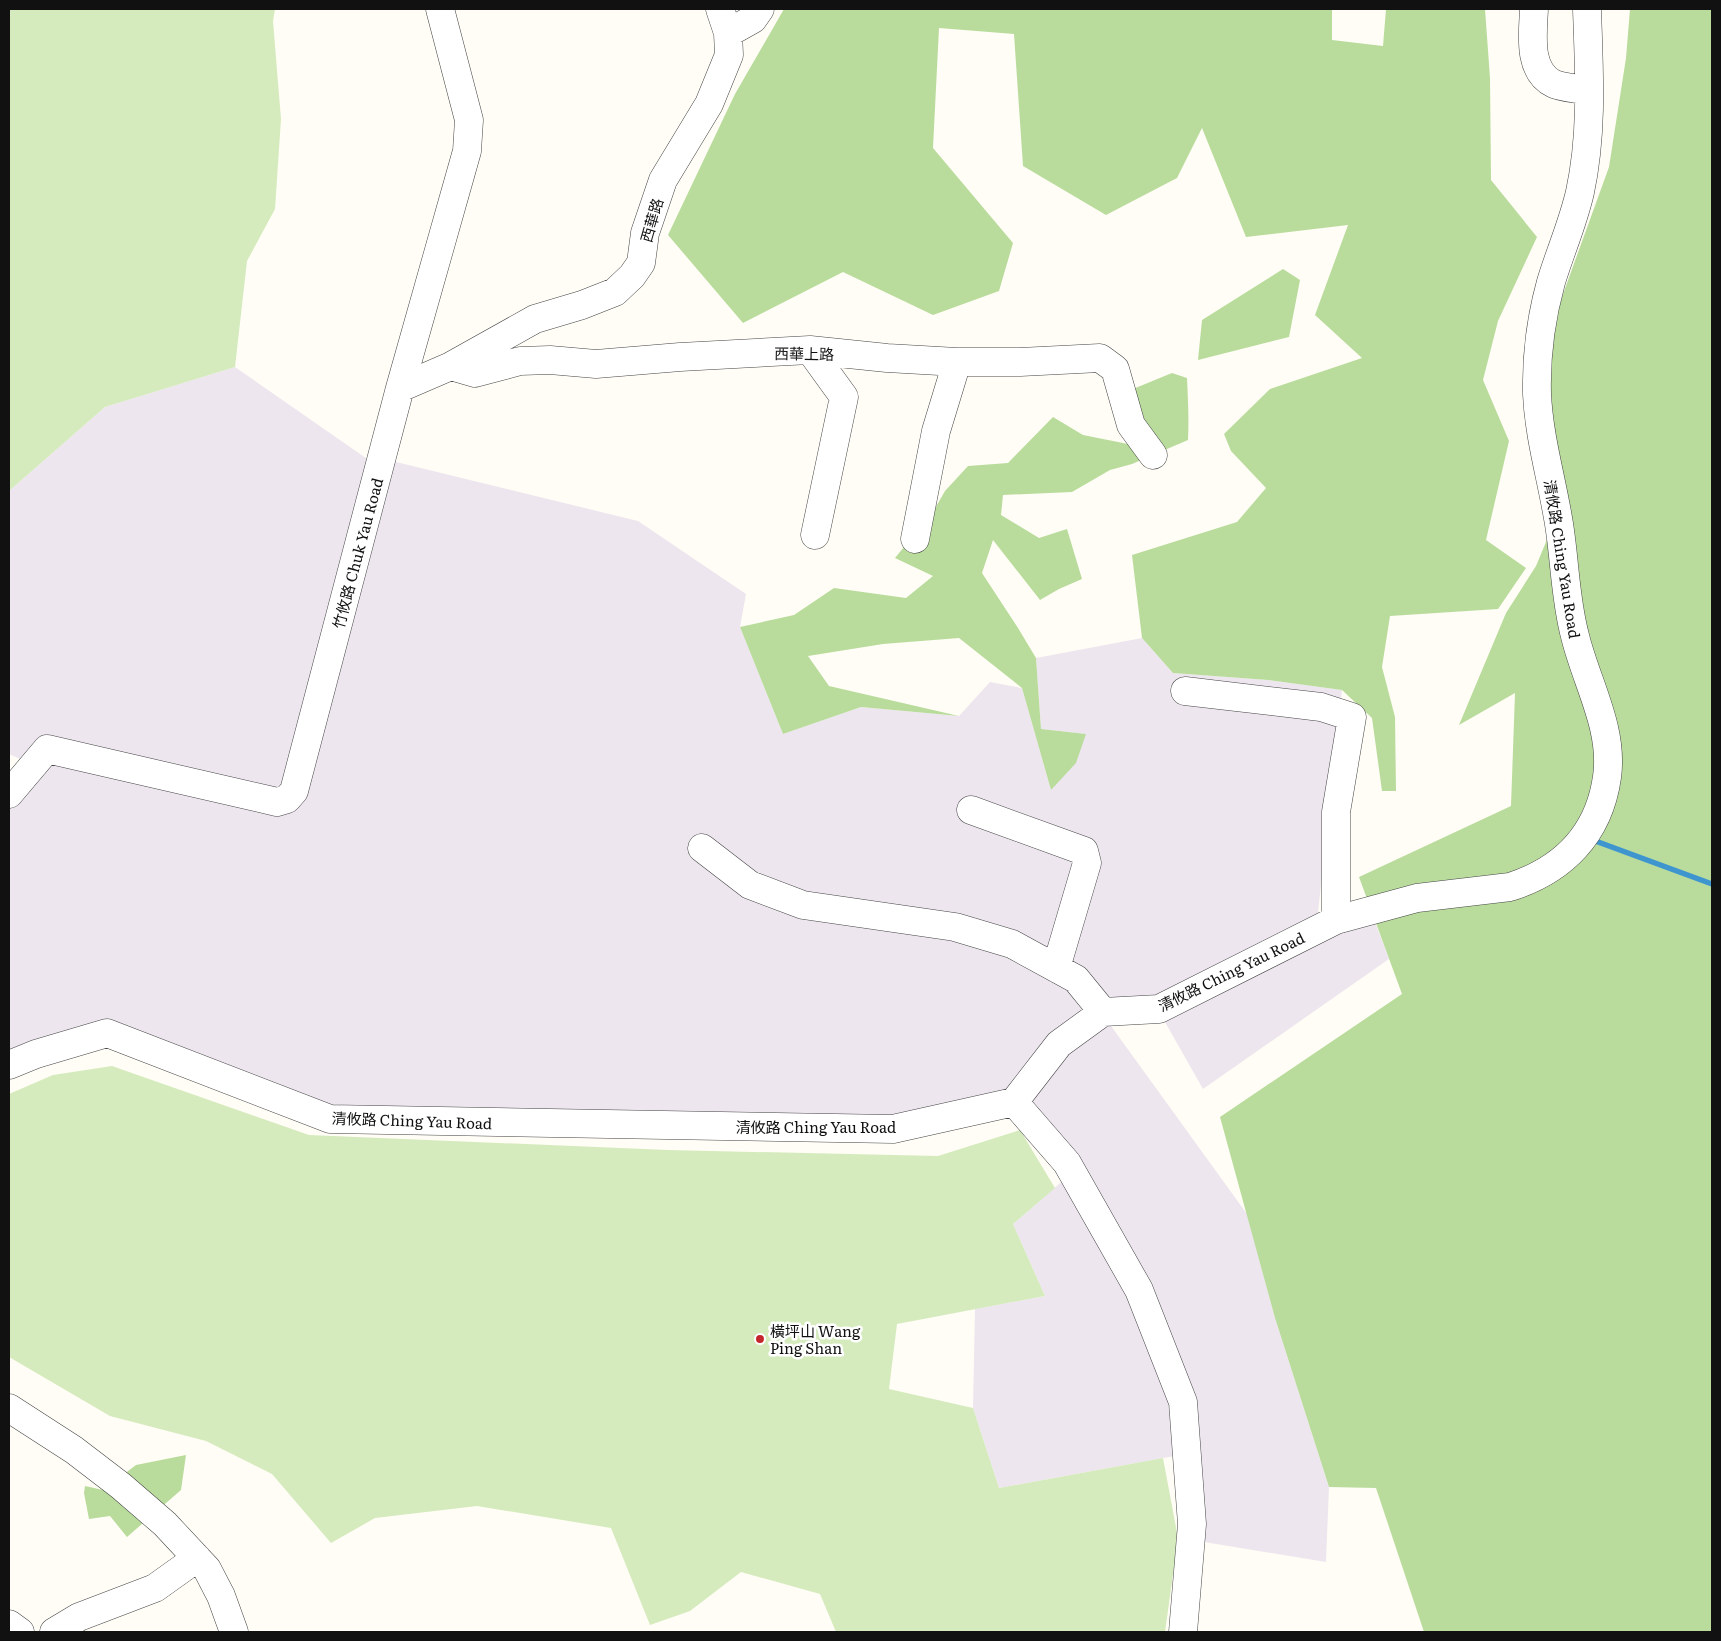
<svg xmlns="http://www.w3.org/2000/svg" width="1721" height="1641" font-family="Literata,'Noto Sans TC',serif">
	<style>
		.industrial { fill: #eee6ef }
		.green { fill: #d5ebbd }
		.forest { fill: #b9dc9c }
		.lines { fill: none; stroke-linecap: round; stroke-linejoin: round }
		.stream { stroke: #3f96cf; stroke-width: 5.5 }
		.minor-casing { stroke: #444; stroke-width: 29 }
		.minor { stroke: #fff; stroke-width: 28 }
		.poi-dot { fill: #c4262e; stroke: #fff; stroke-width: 2 }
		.labels { text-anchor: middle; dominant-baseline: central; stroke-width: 5; stroke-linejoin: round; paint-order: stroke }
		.street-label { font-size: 15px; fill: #111; stroke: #fff }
		.poi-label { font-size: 15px; fill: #111; stroke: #fff; text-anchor: start }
	</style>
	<rect width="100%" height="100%" fill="#fffdf5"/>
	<!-- industrial -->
	<path class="industrial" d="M 235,367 L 373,463 L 283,793 L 45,741 L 27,762 L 9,754 L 9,491 L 105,407 Z
		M 388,460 L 638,521 L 746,594 L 740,627 L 783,734 L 861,707 L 959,716 L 990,682 L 1022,688 L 1051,790 L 1085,734 L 1041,729 L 1036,658 L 1142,638 L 1173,673 L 1268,680 L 1342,690 L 1317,922 L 1158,1002 L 1101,1006 L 1010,1096 L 893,1122 L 332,1112 L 108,1026 L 9,1058 L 9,804 L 49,756 L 278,810 Z
		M 1373,917 L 1389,959 L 1203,1089 L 1161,1015 Z
		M 1106,1019 L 1247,1214 L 1275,1318 L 1329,1487 L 1326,1562 L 1198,1541 L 1189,1400 L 1023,1102 L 1063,1049 Z
		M 1067,1177 L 1132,1293 L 1176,1403 L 1180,1455 L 999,1488 L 973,1408 L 975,1309 L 1045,1296 L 1013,1224 Z"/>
	<!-- green -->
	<path class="green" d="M 9,9 L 275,9 L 273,21 L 281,119 L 275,209 L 247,261 L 235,367 L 105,407 L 9,491 Z
		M 112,1066 L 309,1135 L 668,1150 L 938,1156 L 1020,1130 L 1055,1188 L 1013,1224 L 1045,1296 L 897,1324 L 889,1389 L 973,1408 L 999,1488 L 1163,1458 L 1178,1538 L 1165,1632 L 836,1632 L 820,1594 L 741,1572 L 690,1611 L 650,1625 L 611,1528 L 477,1506 L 375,1518 L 331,1543 L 272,1474 L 206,1441 L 110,1416 L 9,1357 L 9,1094 L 53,1075 Z"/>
	<!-- forest -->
	<path class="forest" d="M 784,9 L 1332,9 L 1332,40 L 1383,46 L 1386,9 L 1485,9 L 1490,78 L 1491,180 L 1537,237 L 1498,321 L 1483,380 L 1509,441 L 1486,540 L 1526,568 L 1498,609 L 1390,616 L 1382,667 L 1395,717 L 1396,791 L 1382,791 L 1372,718 L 1342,690 L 1268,680 L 1173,673 L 1142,638 L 1132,555 L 1237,522 L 1266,488 L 1231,451 L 1224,434 L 1270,389 L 1362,358 L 1315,315 L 1348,225 L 1246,237 L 1202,128 L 1177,178 L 1106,215 L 1023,166 L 1014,34 L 939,28 L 933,148 L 1013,243 L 999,291 L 933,315 L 843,272 L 743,323 L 668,235 L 735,94 Z
		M 1630,9 L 1712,9 L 1712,1632 L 1424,1632 L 1376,1488 L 1329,1487 L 1275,1318 L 1220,1117 L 1402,994 L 1359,877 L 1511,806 L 1515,693 L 1459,725 L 1506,613 L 1536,566 L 1563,501 L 1537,371 L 1563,294 L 1609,167 L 1626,58 Z
		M 1283,269 L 1300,280 L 1289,337 L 1198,360 L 1202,320 Z
		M 1172,373 L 1187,378 C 1188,399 1189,419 1188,440 L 1132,464 L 1110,470 L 1072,492 L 1003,495 L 1001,515 L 1039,538 L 1067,529 L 1082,579 L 1059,589 L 1040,600 L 993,540 L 982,573 L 1018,628 L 1036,658 L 1041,729 L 1086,734 L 1076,763 L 1051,790 L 1022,688 L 959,638 L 883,644 L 808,656 L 829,686 L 959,716 L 861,707 L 783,734 L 740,627 L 794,615 L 834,588 L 906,598 L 933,576 L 895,558 L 934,510 L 945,491 L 968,466 L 1008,463 L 1053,417 L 1083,435 L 1128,444 L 1133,389 Z
		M 186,1455 L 181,1490 L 127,1537 L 110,1516 L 89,1519 L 84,1493 L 85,1486 L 103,1490 L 136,1465 Z"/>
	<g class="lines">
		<!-- stream -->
		<path class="stream" d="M 1590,839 L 1712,884"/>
		<defs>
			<path id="minor" d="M 1534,9 C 1533,33 1527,71 1554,84 C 1565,88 1578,89 1589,90
				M 728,33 L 753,19 L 760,9
				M 810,350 L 844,397 L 815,535
				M 451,366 L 535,319 L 582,305 L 615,292 L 632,276 L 641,263 L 645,233 L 663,180 L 709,104 L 729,55 L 728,33 L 720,9
				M 400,388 L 451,366 L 475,373 L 520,361 L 550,360 L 596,364 L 680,357 L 810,350 L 887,358 L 957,362 L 1020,362 L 1100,358 L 1115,369 L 1131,425 L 1153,455
				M 915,539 L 936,431 L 957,362
				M 1185,691 L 1321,707 L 1352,717 L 1336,812 L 1336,920
				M 9,794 L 47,749 L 277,802 L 287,799 L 294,791 L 400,388 L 467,151 L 469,120 L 440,9
				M 971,810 L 1084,851 L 1087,863 L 1056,968
				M 702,848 L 750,885 L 803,905 L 955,927 L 1012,944 L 1076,979 L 1103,1012
				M 9,1065 L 36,1054 L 107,1033 L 330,1119 L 893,1129 L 1014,1102 L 1059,1044 L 1103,1012 L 1159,1009 L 1336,920 L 1417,898 L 1510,887 C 1563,870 1599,834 1607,777 C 1614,728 1586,682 1575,636 C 1565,599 1565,561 1559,524 C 1552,480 1539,438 1537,394 C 1536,356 1541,318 1551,282 C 1560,252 1573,223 1580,192 C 1593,132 1589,70 1587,9
				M 1014,1102 L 1067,1163 L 1139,1290 L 1183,1402 L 1192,1524 L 1183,1632
				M 9,1408 L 74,1450 L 121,1486 L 165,1524 L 207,1569 L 221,1596 L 234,1632
				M 9,1624 L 20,1632
				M 54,1632 L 79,1617 L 155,1588 L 197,1558"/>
		</defs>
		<!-- minor casing -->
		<use href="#minor" class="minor-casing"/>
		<!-- minor -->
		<use href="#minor" class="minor"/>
	</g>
	<!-- markers -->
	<circle class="poi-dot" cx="760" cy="1339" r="5"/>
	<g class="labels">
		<!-- street labels -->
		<g class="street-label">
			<text transform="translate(651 220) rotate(-74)">西華路</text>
			<text transform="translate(804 353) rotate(1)">西華上路</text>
			<text transform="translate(357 553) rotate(-75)">竹攸路 Chuk Yau Road</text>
			<text transform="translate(1563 559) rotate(81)">清攸路 Ching Yau Road</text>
			<text transform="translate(1231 971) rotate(-26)">清攸路 Ching Yau Road</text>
			<text transform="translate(412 1120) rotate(2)">清攸路 Ching Yau Road</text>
			<text x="816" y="1126">清攸路 Ching Yau Road</text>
		</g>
		<!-- poi labels -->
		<g class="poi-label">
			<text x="770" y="1330">橫坪山 Wang<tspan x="770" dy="17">Ping Shan</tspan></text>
		</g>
	</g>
	<!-- border -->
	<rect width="1721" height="1641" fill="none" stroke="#111111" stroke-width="20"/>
</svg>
